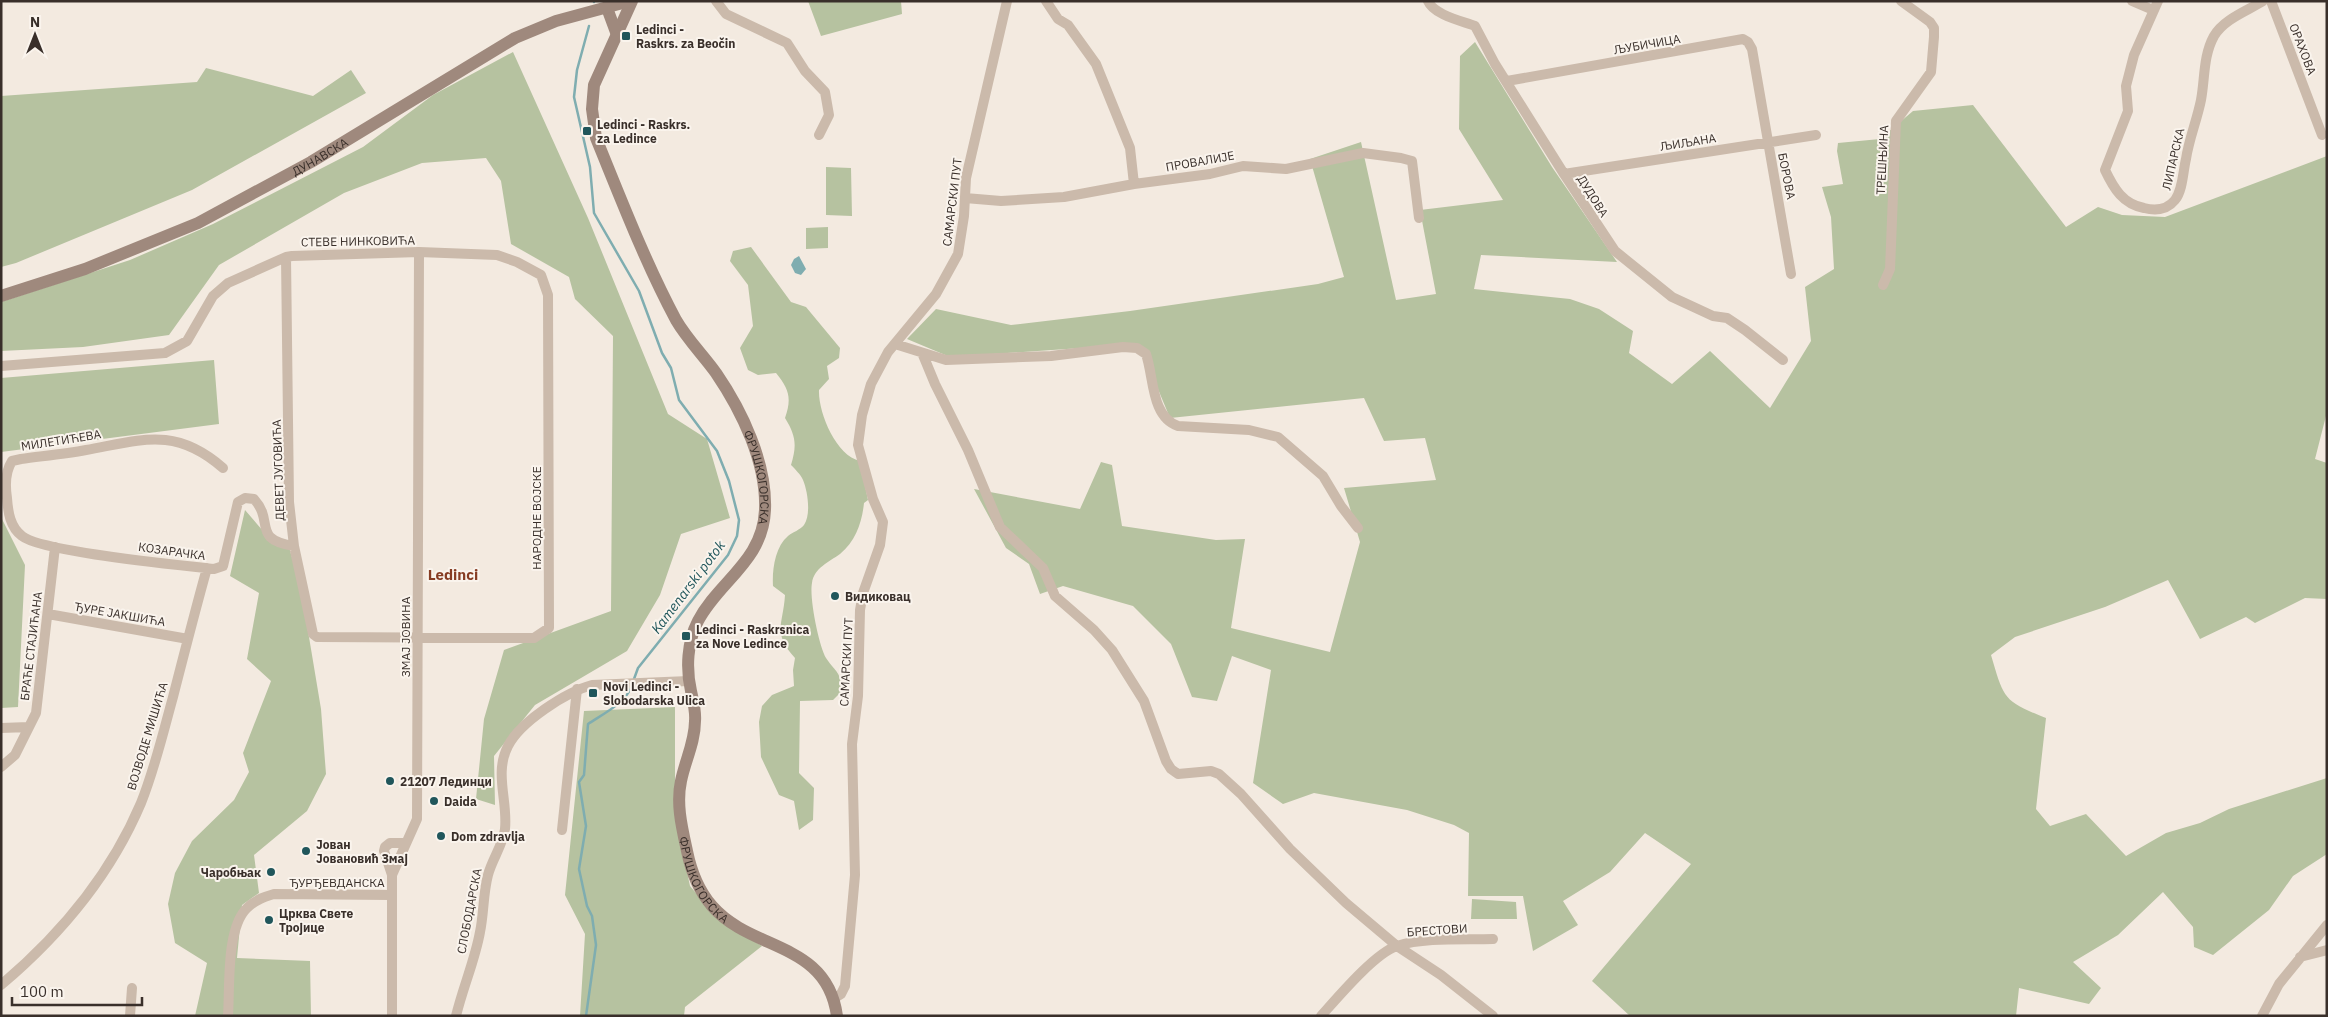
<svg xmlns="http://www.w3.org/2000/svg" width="2328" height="1017" font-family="'IBM Plex Sans',sans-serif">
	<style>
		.green { fill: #b6c2a0 }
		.water { fill: #7fadb0 }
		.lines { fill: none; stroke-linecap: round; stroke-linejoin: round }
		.stream { stroke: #7fadb0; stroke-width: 2.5 }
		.street { stroke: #cbbaab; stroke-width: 10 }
		.secondary { stroke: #9f897d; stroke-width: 12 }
		.poi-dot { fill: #20565b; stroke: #faf4ed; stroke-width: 2 }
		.labels { text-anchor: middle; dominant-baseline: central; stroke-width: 4; stroke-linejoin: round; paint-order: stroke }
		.poi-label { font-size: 12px; font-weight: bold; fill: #392f2a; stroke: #faf4ed; text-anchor: start }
		.street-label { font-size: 12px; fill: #392f2a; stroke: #faf4ed }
		.water-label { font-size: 14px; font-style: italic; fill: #20565b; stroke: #faf4ed }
		.quarter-label { font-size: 15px; font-weight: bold; fill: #873d24; stroke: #faf4ed }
	</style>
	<rect width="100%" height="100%" fill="#f3eae0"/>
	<!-- green -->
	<path class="green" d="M 808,1 L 901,1 L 902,14 L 821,36 Z
		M 1475,42 L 1552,167 L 1617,262 L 1481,255 L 1474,289 L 1570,299 L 1599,309 L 1633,331 L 1629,353 L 1672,384 L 1710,351 L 1770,408 L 1811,341 L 1805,287 L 1834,269 L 1831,217 L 1822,187 L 1843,184 L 1837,151 L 1838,143 L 1880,139 L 1913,111 L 1973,105 L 2066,227 L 2098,207 L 2122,215 L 2165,217 L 2327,156 L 2327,412 L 2315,459 L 2327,463 L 2327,599 L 2305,598 L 2255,623 L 2246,617 L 2200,639 L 2168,580 L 2105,607 L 2015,637 L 1991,655 C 2004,699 2003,701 2046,718 L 2036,809 L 2050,826 L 2086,814 L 2126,856 L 2166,833 L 2200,823 L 2229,809 L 2327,778 L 2327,854 L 2293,876 L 2269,910 L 2213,955 L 2194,947 L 2193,927 L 2163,892 L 2118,935 L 2073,962 L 2101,988 L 2089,1004 L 2019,988 L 2016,1016 L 1630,1016 L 1592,981 L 1691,864 L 1645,833 L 1610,872 L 1563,901 L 1578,925 L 1533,951 L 1523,896 L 1468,896 L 1469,833 L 1454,825 L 1407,810 L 1314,793 L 1283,804 L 1253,783 L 1271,670 L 1232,656 L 1217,701 L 1192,697 L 1171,644 L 1133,606 L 1063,586 L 1040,594 L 1029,564 L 1006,548 L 974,489 L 1080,509 L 1101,462 L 1112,465 L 1122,526 L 1216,540 L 1245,539 L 1231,628 L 1330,652 L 1360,542 L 1344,488 L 1436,480 L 1425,438 L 1384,441 L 1364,398 L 1170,418 L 1143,353 L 1110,346 L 950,357 L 907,339 L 936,309 L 1011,325 L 1130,311 L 1318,284 L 1344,277 L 1310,159 L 1361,142 L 1396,300 L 1436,294 L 1420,210 L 1503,200 L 1459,129 L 1460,56 Z
		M 513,52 L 588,218 L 668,414 L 707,439 L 730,518 L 681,534 L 660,595 L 627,651 L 535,705 L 494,756 L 495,805 L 476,799 L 484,719 L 504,650 L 611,611 L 613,336 L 575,299 L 569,277 L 511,244 L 501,181 L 486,158 L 422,163 L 344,193 L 219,265 L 169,335 L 83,347 L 1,351 L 1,302 L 130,260 L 213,224 L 363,147 L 433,95 Z
		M 206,68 L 313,96 L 351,70 L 366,93 L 192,190 L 16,263 L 1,267 L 1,96 L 197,82 Z
		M 826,167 L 851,168 L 852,216 L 826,215 Z
		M 828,227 L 828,248 L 806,249 L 806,228 Z
		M 751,247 L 791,302 L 806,307 L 840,348 L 839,358 L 827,366 L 829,379 L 819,390 C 818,412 836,456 860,461 L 868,500 L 864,503 C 862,522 856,541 840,554 C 829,562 814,568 812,583 C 809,598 819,646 826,658 C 837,674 840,670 842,691 L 833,700 L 800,701 L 799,773 L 814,788 L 813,820 L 799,830 L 794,801 L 779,795 L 761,757 L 759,722 L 762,706 L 772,695 L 794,686 L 793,670 L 795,658 C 772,632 783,626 785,595 L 773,586 C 772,570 775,547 788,536 C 793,532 800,530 804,525 C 811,515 808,492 803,480 C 801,475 795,469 791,465 C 797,445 796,436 785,418 C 792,398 789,389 776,373 L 758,375 L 748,370 L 740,348 L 753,326 L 748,285 L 730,261 L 733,251 Z
		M 214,360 L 219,424 L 1,452 L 1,378 Z
		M 245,510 L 269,538 L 289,547 L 301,589 L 321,709 L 326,774 L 307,811 L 254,855 L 259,893 L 242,905 L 237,958 L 310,961 L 311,1016 L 195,1016 L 207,963 L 175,943 L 168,904 L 175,873 L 192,841 L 234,800 L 249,772 L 243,753 L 271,681 L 247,659 L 259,593 L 230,576 Z
		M 1,517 L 25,565 L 18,707 L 1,708 Z
		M 675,707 L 675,816 L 690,886 L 716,917 L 762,946 L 685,1007 L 684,1016 L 580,1016 L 585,934 L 565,895 L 584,711 Z
		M 1472,899 L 1516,902 L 1517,919 L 1471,919 Z"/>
	<!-- water -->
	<path class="water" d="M 799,256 L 806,269 L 801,275 L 795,273 L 791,265 L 794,259 Z"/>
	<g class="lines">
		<!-- stream -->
		<path class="stream" d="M 594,1 L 594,2
			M 589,26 L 577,70 L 574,97 L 590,167 L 594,213 L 639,291 L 662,353 L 671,368 L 679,400 L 717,451 L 729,481 L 739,520 L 737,536 L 728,555 L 638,668 L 634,679
			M 586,1016 L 596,945 L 592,916 L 587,906 L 579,869 L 586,826 L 579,782 L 584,775 L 588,724 C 601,715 626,703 631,687"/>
		<!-- street -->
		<path class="street" d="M 716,1 L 726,14 L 787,43 L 805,71 L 825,92 L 829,115 L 819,135
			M 1046,1 L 1058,19 L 1068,25 L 1096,64 L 1130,148 L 1134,184
			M 1428,1 C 1434,15 1462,21 1475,26 L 1495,64 L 1564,174 L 1615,251 L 1672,297 L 1713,316 L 1727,318 L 1745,330 L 1783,360
			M 2132,1 L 2153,10
			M 2158,1 L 2134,55 L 2126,86 L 2128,111 L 2105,170 C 2114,189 2123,204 2144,208 C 2156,211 2167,210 2175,200 C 2183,190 2183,171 2186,159 C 2189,139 2197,120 2201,100 C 2205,79 2203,56 2214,36 C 2224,19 2247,11 2263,1
			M 2271,1 L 2322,135
			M 1507,81 L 1743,39 L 1748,42 L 1752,49 L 1791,274
			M 1564,174 L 1816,135
			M 965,198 L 1001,201 L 1064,197 L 1134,184 L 1210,174 L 1243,166 L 1286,169 L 1363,153 L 1401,158 L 1412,161 L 1419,218
			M 1883,285 L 1890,269 L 1896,121 L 1931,72 L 1934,37 L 1934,28 L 1930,22 L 1901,1
			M 895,344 L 946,360 L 1051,356 L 1123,347 L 1137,348 L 1146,354 C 1154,377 1151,417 1178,426 L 1249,430 L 1278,437 L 1323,476 L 1341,506 L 1358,528
			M 923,355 L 935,384 L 968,450 L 1000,527 L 1043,568 L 1055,596 L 1094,630 L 1112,650 L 1144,701 L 1166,761 L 1171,769 L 1178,774 L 1211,771 L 1219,774 L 1241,794 L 1290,849 L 1346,903 L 1397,946 L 1441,975 L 1493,1016
			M 1,366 L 165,353 L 187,341 L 213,296 L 228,283 L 286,257 L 292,256 L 419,252 L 497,255 L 517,262 L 541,275 L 548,295 L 549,628 L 534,638 L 317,637 L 313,634 L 294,546 L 289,502 L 286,257
			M 223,468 C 175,426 142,440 86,450 C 65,454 43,456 21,459 L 12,461 C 5,472 5,485 7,498 C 8,512 10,527 22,536 C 41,552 181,565 214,569 L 223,566 L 238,502 L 245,498 L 254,499 C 275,522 251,539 294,546
			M 48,614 L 188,639
			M 1,728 L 29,727
			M 1,767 L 15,755 L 36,713 L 55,547
			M 562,830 L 577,689
			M 392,875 L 384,851 L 385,847 L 390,843 L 406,843
			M 2300,957 L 2327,950
			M 1,985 C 59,936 111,874 141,803 C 155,768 163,733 173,697 C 184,654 195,611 207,568
			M 833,999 L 841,994 L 845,986 L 855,875 L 852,744 L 858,696 L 860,610 L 863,593 L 880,545 L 883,522 L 873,499 L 858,445 L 862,415 L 871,384 L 888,352 L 936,294 L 958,254 L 964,216 L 966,178 L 1007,1
			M 130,1016 L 132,988
			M 228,1016 C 230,987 226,928 247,908 C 255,900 264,897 274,894 L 391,895
			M 392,1016 L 392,875 L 417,819 L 419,252
			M 456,1016 C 463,987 475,960 480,932 C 484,913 483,894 488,875 C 492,859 503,845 505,829 C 508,801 494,773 508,746 C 520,722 566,692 592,685 L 689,681
			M 1321,1016 C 1338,997 1375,953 1397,946 C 1425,937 1465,940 1493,939
			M 2262,1016 L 2279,984 L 2327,925"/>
		<!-- secondary -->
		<g class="secondary">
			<path id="s1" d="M 632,1 L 594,85 L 592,109 L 596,138 C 621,199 645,262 676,320 C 687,339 703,355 716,373 C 742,411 767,463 765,510 C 763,561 719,581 698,621 C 687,642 686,669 691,691 C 693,701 696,711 695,721 C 695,742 685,761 681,781 C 676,804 682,828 687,851 C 691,871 699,891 712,906 C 752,952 827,941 837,1016"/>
			<path d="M 607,8 L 617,35"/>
			<path id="s2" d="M 1,296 L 85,269 L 198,223 L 311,162 L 515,38 L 556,21 L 630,1"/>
		</g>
	</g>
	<!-- markers -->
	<g class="poi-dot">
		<rect x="621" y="31" width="10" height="10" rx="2.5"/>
		<rect x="582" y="126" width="10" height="10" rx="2.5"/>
		<circle cx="835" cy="596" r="5"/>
		<rect x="681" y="631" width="10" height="10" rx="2.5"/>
		<rect x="588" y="688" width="10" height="10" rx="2.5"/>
		<circle cx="390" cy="781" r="5"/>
		<circle cx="434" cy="801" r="5"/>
		<circle cx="441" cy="836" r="5"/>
		<circle cx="306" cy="851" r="5"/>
		<circle cx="271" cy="872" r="5"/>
		<circle cx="269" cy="920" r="5"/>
	</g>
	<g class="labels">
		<!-- poi labels -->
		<g class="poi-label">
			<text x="636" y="29">Ledinci -<tspan x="636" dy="14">Raskrs. za Beočin</tspan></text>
			<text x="597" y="124">Ledinci - Raskrs.<tspan x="597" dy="14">za Ledince</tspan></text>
			<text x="845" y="596">Видиковац</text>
			<text x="696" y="629">Ledinci - Raskrsnica<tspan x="696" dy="14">za Nove Ledince</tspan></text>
			<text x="603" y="686">Novi Ledinci -<tspan x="603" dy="14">Slobodarska Ulica</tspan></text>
			<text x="400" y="781">21207 Лединци</text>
			<text x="444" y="801">Daida</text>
			<text x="451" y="836">Dom zdravlja</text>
			<text x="316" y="844">Јован<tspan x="316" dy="14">Јовановић Змај</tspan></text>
			<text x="261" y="872" text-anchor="end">Чаробњак</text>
			<text x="279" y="913">Црква Свете<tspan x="279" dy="14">Тројице</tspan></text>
		</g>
		<!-- street labels -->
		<g class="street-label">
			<text transform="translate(1647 44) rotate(-10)">ЉУБИЧИЦА</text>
			<text transform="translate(2303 49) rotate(69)">ОРАХОВА</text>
			<text transform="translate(1688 142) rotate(-9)">ЉИЉАНА</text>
			<text stroke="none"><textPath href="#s2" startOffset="349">ДУНАВСКА</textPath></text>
			<text transform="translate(2173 159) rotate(-77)">ЛИПАРСКА</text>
			<text transform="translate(1882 160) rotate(-87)">ТРЕШЊИНА</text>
			<text transform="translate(1200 161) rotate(-10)">ПРОВАЛИЈЕ</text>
			<text transform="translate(1787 176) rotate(79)">БОРОВА</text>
			<text transform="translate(1593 196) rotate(58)">ДУДОВА</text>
			<text transform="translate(952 202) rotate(-83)">САМАРСКИ ПУТ</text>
			<text transform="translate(358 241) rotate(-1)">СТЕВЕ НИНКОВИЋА</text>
			<text transform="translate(61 440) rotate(-9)">МИЛЕТИЋЕВА</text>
			<text transform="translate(278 470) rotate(-92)">ДЕВЕТ ЈУГОВИЋА</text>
			<text stroke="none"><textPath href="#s1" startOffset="525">ФРУШКОГОРСКА</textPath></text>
			<text transform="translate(536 518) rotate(-90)">НАРОДНЕ ВОЈСКЕ</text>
			<text transform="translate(172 551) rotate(8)">КОЗАРАЧКА</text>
			<text transform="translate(120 614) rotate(10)">ЂУРЕ ЈАКШИЋА</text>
			<text transform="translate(405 637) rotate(-90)">ЗМАЈ ЈОВИНА</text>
			<text transform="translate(31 646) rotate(-83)">БРАЋЕ СТАЈИЋАНА</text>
			<text transform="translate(846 662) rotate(-87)">САМАРСКИ ПУТ</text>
			<text transform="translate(147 736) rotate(-73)">ВОЈВОДЕ МИШИЋА</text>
			<text stroke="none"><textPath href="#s1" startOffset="959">ФРУШКОГОРСКА</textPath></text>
			<text x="337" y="882">ЂУРЂЕВДАНСКА</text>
			<text transform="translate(469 911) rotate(-79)">СЛОБОДАРСКА</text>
			<text transform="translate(1437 930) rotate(-4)">БРЕСТОВИ</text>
		</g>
		<!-- water labels -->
		<g class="water-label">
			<text transform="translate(688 587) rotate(-53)">Kamenarski potok</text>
		</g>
		<!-- quarter labels -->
		<g class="quarter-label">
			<text x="453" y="574">Ledinci</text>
		</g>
	</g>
	<!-- border -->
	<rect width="2328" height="1017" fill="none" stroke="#392f2a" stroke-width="5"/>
	<!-- north arrow -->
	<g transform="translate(35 35)" stroke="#faf4ed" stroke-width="4" paint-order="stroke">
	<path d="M0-4L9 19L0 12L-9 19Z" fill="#392f2a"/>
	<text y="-8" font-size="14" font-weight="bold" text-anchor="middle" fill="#392f2a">N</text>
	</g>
	<!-- scale -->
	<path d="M12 997v8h130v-8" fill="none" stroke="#392f2a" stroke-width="2.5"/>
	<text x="20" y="997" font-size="15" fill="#392f2a" stroke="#faf4ed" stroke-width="4" paint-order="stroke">100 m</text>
</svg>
